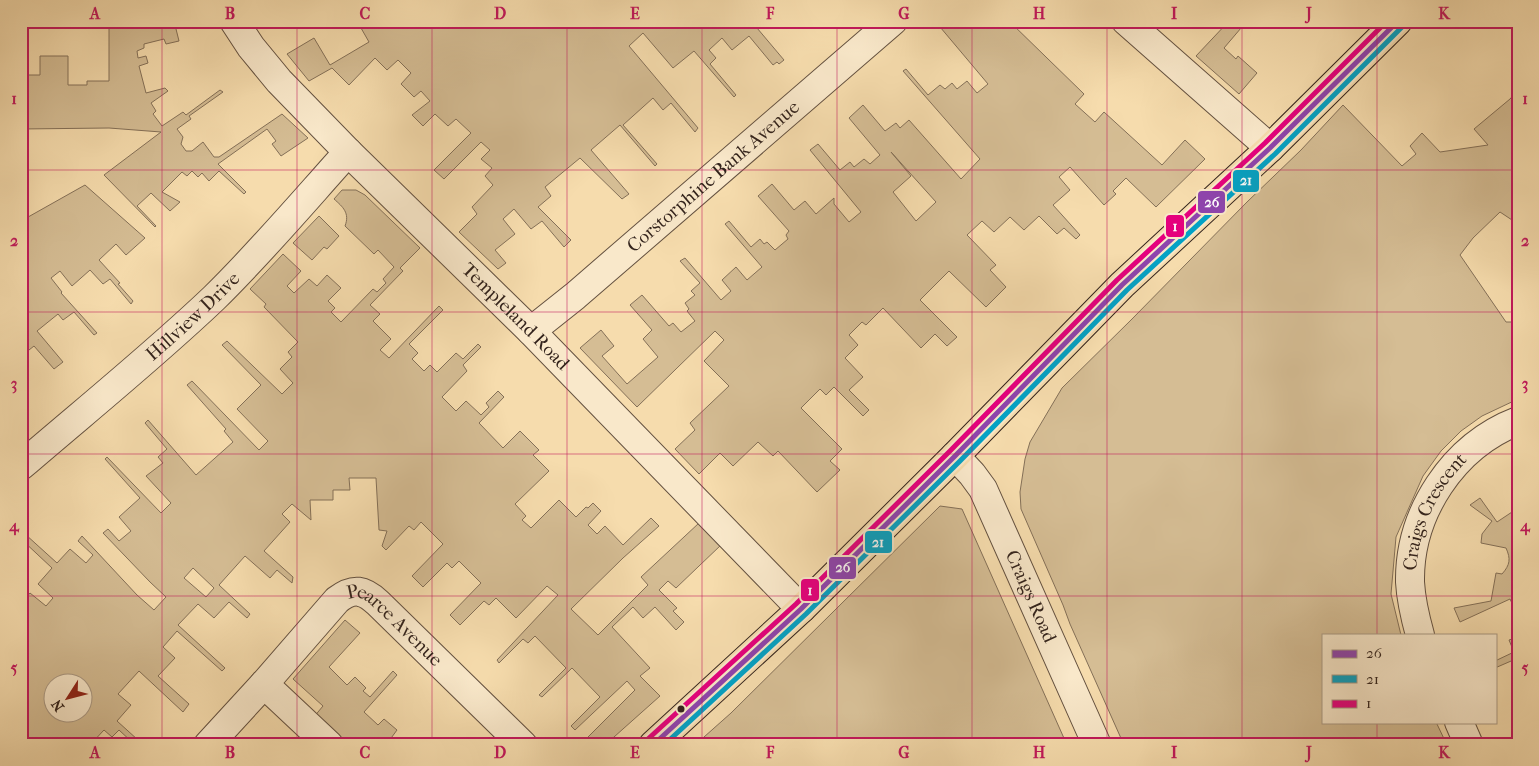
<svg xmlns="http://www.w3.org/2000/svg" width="1539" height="766" font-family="'IM FELL French Canon',serif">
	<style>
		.green { fill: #d5bd94; stroke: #847058; fill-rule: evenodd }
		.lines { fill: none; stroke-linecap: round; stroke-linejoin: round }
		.minor-casing { stroke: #645140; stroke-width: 30 }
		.major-casing { stroke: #33231c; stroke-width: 30 }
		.minor { stroke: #f9e8ca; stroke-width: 28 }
		.major { stroke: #f6dcad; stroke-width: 28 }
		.bus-1-casing { stroke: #f9e8ca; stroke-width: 9 }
		.bus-2-casing { stroke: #f9e8ca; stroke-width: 9 }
		.bus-3-casing { stroke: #f9e8ca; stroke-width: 9 }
		.bus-1 { stroke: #8e44ad; stroke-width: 5 }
		.bus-2 { stroke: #03a2c5; stroke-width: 5 }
		.bus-3 { stroke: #e5007d; stroke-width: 5 }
		.grid { fill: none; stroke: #c2185b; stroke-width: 1; stroke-opacity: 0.55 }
		.bus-dot { fill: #33231c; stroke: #f9e8ca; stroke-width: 2 }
		.labels { text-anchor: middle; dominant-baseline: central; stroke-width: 5; stroke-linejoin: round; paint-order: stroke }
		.street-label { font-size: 19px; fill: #33231c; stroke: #f9e8ca }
		.line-badge { stroke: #f9e8ca; stroke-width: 2 }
		.badge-label { font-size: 14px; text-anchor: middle; font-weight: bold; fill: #fff }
		.neatline { fill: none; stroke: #c2185b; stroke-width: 2 }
		.grid-label { font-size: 16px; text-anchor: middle; font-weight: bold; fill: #c2185b }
	</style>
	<rect width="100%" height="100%" fill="#f6dcad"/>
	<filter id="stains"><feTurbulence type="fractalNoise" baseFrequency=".004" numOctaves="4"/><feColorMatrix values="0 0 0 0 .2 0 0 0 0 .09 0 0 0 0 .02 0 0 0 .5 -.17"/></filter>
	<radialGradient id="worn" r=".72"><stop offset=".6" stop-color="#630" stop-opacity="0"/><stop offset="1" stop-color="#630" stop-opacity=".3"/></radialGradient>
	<!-- green -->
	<path class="green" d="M 109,21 L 174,21 L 179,41 L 166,44 L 164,39 L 144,44 L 144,48 L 137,51 L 138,58 L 146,56 L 148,63 L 139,66 L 146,93 L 165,88 L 168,91 L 151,103 L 156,111 L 153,114 L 162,126 L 183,112 L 186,115 L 220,90 L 223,92 L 189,116 L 191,119 L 177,129 L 183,137 L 181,144 L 186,151 L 192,151 L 203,142 L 214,157 L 219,157 L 282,114 L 308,138 L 281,156 L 272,144 L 276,141 L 267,129 L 218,164 L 246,192 L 244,194 L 219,171 L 209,181 L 202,173 L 198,177 L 192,171 L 187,176 L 182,172 L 162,192 L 180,202 L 170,211 L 151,193 L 137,206 L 156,226 L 155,227 L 104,175 L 161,132 L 109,128 L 21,129 L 21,56 L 28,56 L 28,75 L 40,75 L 40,56 L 68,56 L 68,85 L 87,85 L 87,81 L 109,81 Z
		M 357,21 L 765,21 L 757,28 L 784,60 L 779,64 L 777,62 L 773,65 L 749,36 L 732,50 L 722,38 L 709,50 L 716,58 L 710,64 L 736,95 L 734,97 L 694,51 L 673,68 L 643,33 L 629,46 L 698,128 L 695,132 L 671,103 L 663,110 L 653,98 L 623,125 L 657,164 L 655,166 L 620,125 L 591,150 L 629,194 L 622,199 L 580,158 L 545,187 L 551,196 L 538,207 L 571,240 L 564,247 L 542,221 L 531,229 L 514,209 L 503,219 L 515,234 L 495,250 L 506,263 L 498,269 L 459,232 L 477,214 L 472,207 L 493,185 L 485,176 L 492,168 L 481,159 L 490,150 L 481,142 L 444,179 L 434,170 L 471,133 L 456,119 L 448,126 L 435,114 L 423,126 L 412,115 L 430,101 L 421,91 L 414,97 L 401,84 L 411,73 L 398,60 L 387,70 L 375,58 L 349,85 L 332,68 L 309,81 L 287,54 L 314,38 L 330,65 L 369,42 Z
		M 935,21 L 1009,21 L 1084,94 L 1075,104 L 1095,122 L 1104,112 L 1162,165 L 1185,140 L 1205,159 L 1156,207 L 1126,178 L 1113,191 L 1116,194 L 1104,205 L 1070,167 L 1059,177 L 1070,190 L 1053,205 L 1080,235 L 1076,239 L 1064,228 L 1057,234 L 1039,216 L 1024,230 L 1010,217 L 994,232 L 982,221 L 967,235 L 996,265 L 990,270 L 1006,287 L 986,307 L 949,271 L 920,300 L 957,337 L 947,346 L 935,334 L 921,348 L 883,308 L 866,325 L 862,322 L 849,335 L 858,345 L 845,358 L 863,377 L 849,390 L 869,410 L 863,416 L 834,387 L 826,395 L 820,389 L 801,408 L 842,449 L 830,461 L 840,470 L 817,492 L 778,451 L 773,456 L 758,442 L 733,466 L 720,453 L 699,474 L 675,449 L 695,430 L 690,423 L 729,386 L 704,361 L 724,340 L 715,331 L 637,407 L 580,348 L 601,330 L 614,346 L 602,356 L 627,384 L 658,357 L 643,339 L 652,330 L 630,305 L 642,295 L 669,326 L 673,323 L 681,332 L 695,321 L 687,311 L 689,309 L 685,303 L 695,295 L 691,291 L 700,283 L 680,261 L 685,258 L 721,300 L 731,291 L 722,280 L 736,267 L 747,280 L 762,267 L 725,224 L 729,221 L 751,247 L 760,239 L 764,244 L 767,242 L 775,250 L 788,239 L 786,235 L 789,231 L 758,196 L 772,184 L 794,210 L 805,201 L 816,214 L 834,198 L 834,204 L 849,222 L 861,212 L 810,150 L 818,144 L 840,170 L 850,162 L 854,167 L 864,159 L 870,164 L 880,155 L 849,118 L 863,105 L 885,131 L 896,123 L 900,128 L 909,120 L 961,179 L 980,159 L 903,71 L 906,69 L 928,95 L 940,85 L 945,89 L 952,83 L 957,89 L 967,81 L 977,93 L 988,84 ZM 891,152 L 936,202 L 916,221 L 893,192 L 911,176 Z
		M 1229,21 L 1247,21 L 1224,48 L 1236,59 L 1238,56 L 1257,73 L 1239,94 L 1196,56 Z
		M 1518,90 L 1518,224 L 1500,212 L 1473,238 L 1460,255 L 1506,322 L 1518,322 L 1518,399 L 1482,416 L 1461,431 L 1441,451 L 1423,476 L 1396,537 L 1391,594 L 1401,635 L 1323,635 L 1323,722 L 1436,722 L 1447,745 L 1124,745 L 1070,624 L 1063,605 L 1021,509 L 1020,492 L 1025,459 L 1030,442 L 1062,388 L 1132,319 L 1247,202 L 1301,150 L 1343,105 L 1402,166 L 1416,154 L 1410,146 L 1422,133 L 1440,152 L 1488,145 L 1474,129 L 1510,99 Z
		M 85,185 L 145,238 L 126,255 L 116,244 L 99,260 L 120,283 L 118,284 L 133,301 L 131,304 L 110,279 L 103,284 L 90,270 L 72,286 L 60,271 L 51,278 L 62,292 L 61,293 L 97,333 L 94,335 L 74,312 L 63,320 L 58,314 L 37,331 L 63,362 L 54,369 L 34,346 L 24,354 L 21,350 L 21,221 Z
		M 342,190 L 356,190 L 365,195 L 420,248 L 400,268 L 403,271 L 370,305 L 380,314 L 373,321 L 391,339 L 380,350 L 389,358 L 439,306 L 443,310 L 409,344 L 418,353 L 412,359 L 424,371 L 430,365 L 437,372 L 456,353 L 463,359 L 478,344 L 481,347 L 463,365 L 467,371 L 442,397 L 456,411 L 466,401 L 481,415 L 489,407 L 486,403 L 498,391 L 504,397 L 479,423 L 503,448 L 520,431 L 539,450 L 533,455 L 549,471 L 515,504 L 526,516 L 522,520 L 531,528 L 559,500 L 576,517 L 586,507 L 588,508 L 593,503 L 601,511 L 588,525 L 597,534 L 605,526 L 623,545 L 651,518 L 659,526 L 623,558 L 571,609 L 598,635 L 648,585 L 641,577 L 699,523 L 721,545 L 676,588 L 668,581 L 659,590 L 677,608 L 673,611 L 684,622 L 676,630 L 655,607 L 643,618 L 633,607 L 612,627 L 650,668 L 640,676 L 660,696 L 605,745 L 589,745 L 585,740 L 635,690 L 627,681 L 575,730 L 571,726 L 600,697 L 572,668 L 542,697 L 539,695 L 566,668 L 535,636 L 528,643 L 523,639 L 499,663 L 497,660 L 558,595 L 547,586 L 516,618 L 496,598 L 489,605 L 484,601 L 460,625 L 450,615 L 481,583 L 459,561 L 452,568 L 447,563 L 423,587 L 412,576 L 443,544 L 421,522 L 414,530 L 409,526 L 386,550 L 382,546 L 387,531 L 379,530 L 376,478 L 349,478 L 350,490 L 333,490 L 333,500 L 310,500 L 311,520 L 292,504 L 282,514 L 290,522 L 264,551 L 293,577 L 292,583 L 277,570 L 270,578 L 245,556 L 219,585 L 250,614 L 247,618 L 229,602 L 214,618 L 198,604 L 178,625 L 225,668 L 222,671 L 177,631 L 163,647 L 175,658 L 158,676 L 189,704 L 183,712 L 139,671 L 118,694 L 131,705 L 117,721 L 138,740 L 133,743 L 119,730 L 112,737 L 104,730 L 90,745 L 21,745 L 21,603 L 30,593 L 46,606 L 53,598 L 38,584 L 52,568 L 21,539 L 25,534 L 57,563 L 70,549 L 86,563 L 93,555 L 78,541 L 82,536 L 137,595 L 154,610 L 166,597 L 150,582 L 103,533 L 108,529 L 119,541 L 131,531 L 119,517 L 140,498 L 105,459 L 107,457 L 161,513 L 171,503 L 146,476 L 163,463 L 158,457 L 167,449 L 145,423 L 148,420 L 196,475 L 233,442 L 224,431 L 226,429 L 187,385 L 192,381 L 259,450 L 268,441 L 237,409 L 261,385 L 222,345 L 227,341 L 282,394 L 293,383 L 280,369 L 292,357 L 288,352 L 298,342 L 264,307 L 266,304 L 250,289 L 283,254 L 301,271 L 287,286 L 294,293 L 309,279 L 317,286 L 327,275 L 341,288 L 328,301 L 335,308 L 331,312 L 341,322 L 373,289 L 377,292 L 386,283 L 383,279 L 394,267 L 378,250 L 374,254 L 345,226 C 350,213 343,207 334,199 ZM 193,568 L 214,588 L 206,597 L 184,578 ZM 52,684 L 82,684 L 82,714 L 52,714 Z
		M 319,216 L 339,236 L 327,249 L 324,247 L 312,260 L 293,243 Z
		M 1480,498 L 1497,522 L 1518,508 L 1518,616 L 1510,599 L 1460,622 L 1454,608 L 1491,601 L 1496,573 L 1502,574 C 1510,565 1511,559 1506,548 L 1481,543 L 1482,534 L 1492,521 L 1470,505 Z
		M 940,506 L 962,509 L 1067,745 L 695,745 L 731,713 Z
		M 345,620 L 360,633 L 329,667 L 347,685 L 355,677 L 366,688 L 363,691 L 370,697 L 393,671 L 397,675 L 364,712 L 378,725 L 384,719 L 397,730 L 386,745 L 341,745 L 313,718 L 323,706 L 293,679 Z
		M 1518,637 L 1518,658 L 1495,668 L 1495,661 L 1514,652 L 1509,640 Z"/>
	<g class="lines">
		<defs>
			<g id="minor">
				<path id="s1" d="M 234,21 L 251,47 L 279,81 L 348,152 L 531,331 L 801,609"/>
				<path d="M 1126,21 L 1270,148"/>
				<path id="s2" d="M 531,331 L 575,296 L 893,21"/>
				<path id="s3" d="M 955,456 L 972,474 L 983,489 L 1097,745"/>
				<path id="s4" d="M 21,466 C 86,410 152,357 214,298 C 261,252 304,201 348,152"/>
				<path id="s5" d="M 1420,635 C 1415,617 1411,600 1410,582 C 1409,513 1453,446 1518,421"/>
				<path d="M 264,684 L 329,745"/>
				<path d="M 1459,722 L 1469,745"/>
				<path id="s6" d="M 208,745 L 264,684 L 337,600 C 354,587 364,590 378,603 L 523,745"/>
			</g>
			<path id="major" d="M 653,745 L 801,609 L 955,456 L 1122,285 L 1270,148 L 1398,21"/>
		</defs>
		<!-- minor casing -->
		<use href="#minor" class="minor-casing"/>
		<!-- major casing -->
		<use href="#major" class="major-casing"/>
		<!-- minor -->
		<use href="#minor" class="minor"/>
		<!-- major -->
		<use href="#major" class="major"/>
		<defs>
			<path id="bus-1" d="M 653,745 L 801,609 L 955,456 L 1122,285 L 1270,148 L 1398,21"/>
			<path id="bus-2" d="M 664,745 L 806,614 L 960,461 L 1127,290 L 1275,154 L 1403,26"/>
			<path id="bus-3" d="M 648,739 L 796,604 L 950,451 L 1117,280 L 1265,143 L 1387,21"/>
		</defs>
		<!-- bus-1 casing -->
		<use href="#bus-1" class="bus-1-casing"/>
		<!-- bus-2 casing -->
		<use href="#bus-2" class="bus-2-casing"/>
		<!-- bus-3 casing -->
		<use href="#bus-3" class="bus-3-casing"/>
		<!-- bus-1 -->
		<use href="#bus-1" class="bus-1"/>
		<!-- bus-2 -->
		<use href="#bus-2" class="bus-2"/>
		<!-- bus-3 -->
		<use href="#bus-3" class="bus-3"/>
	</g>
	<!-- grid -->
	<path class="grid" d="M 162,21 L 162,745M 297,21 L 297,745M 432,21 L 432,745M 567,21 L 567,745M 702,21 L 702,745M 837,21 L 837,745M 972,21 L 972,745M 1107,21 L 1107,745M 1242,21 L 1242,745M 1377,21 L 1377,635M 21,170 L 1518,170M 21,312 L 1518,312M 21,454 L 1518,454M 21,596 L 1518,596M 1377,722 L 1377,745"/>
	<!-- markers -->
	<circle class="bus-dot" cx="681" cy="709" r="4.5"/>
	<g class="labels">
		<!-- street labels -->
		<g class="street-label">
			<text stroke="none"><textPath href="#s2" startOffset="239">Corstorphine Bank Avenue</textPath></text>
			<text stroke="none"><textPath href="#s4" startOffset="228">Hillview Drive</textPath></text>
			<text stroke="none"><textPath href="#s1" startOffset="409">Templeland Road</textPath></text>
			<text stroke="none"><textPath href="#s5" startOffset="130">Craigs Crescent</textPath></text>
			<text stroke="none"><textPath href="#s3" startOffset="161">Craigs Road</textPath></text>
			<text stroke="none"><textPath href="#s6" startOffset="266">Pearce Avenue</textPath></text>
		</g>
	</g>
	<g class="line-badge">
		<rect x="1232" y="169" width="28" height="24" rx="5" fill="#03a2c5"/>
		<rect x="1197" y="190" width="29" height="24" rx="5" fill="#8e44ad"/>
		<rect x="1165" y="214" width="20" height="24" rx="5" fill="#e5007d"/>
		<rect x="864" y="530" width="29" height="24" rx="5" fill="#03a2c5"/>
		<rect x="828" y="556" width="29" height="24" rx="5" fill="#8e44ad"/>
		<rect x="800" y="578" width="20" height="24" rx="5" fill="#e5007d"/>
	</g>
	<g class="badge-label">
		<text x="1246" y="185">21</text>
		<text x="1212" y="207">26</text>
		<text x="1175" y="231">1</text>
		<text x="878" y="547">21</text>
		<text x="843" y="572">26</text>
		<text x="810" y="595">1</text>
	</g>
	<!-- margin -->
	<rect width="1539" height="766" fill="none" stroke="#f6dcad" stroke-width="55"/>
	<!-- legend -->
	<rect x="1322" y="634" width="175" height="90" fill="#f9e8ca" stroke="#aa9984"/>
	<rect x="1332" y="650" width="25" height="8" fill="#8e44ad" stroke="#aa9984"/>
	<text x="1366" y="658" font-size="15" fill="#33231c">26</text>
	<rect x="1332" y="675" width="25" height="8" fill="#03a2c5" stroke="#aa9984"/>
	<text x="1366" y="684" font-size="15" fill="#33231c">21</text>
	<rect x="1332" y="700" width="25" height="8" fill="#e5007d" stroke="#aa9984"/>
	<text x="1366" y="708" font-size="15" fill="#33231c">1</text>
	<!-- north arrow -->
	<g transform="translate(68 698) rotate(234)"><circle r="24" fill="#f9e8ca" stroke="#aa9984"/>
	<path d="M0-4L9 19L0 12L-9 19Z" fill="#8f2418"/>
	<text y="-8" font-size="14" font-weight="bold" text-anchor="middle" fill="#33231c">N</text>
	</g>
	<rect x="28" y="28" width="1484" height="710" class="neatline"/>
	<g class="grid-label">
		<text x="95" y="19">A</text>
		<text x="230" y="19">B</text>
		<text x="365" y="19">C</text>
		<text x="500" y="19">D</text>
		<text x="635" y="19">E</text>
		<text x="770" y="19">F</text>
		<text x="904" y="19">G</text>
		<text x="1039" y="19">H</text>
		<text x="1174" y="19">I</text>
		<text x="1309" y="19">J</text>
		<text x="1444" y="19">K</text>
		<text x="14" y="104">1</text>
		<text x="1525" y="104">1</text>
		<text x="14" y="246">2</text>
		<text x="1525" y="246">2</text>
		<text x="14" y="389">3</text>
		<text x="1525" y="389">3</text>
		<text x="14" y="531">4</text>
		<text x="1525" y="531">4</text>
		<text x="14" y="673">5</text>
		<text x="1525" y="673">5</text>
		<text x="95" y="758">A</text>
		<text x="230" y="758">B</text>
		<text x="365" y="758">C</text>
		<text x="500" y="758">D</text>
		<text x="635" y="758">E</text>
		<text x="770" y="758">F</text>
		<text x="904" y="758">G</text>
		<text x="1039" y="758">H</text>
		<text x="1174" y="758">I</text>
		<text x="1309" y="758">J</text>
		<text x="1444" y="758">K</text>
	</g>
	<rect width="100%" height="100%" filter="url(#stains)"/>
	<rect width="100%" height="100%" fill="url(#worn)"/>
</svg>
